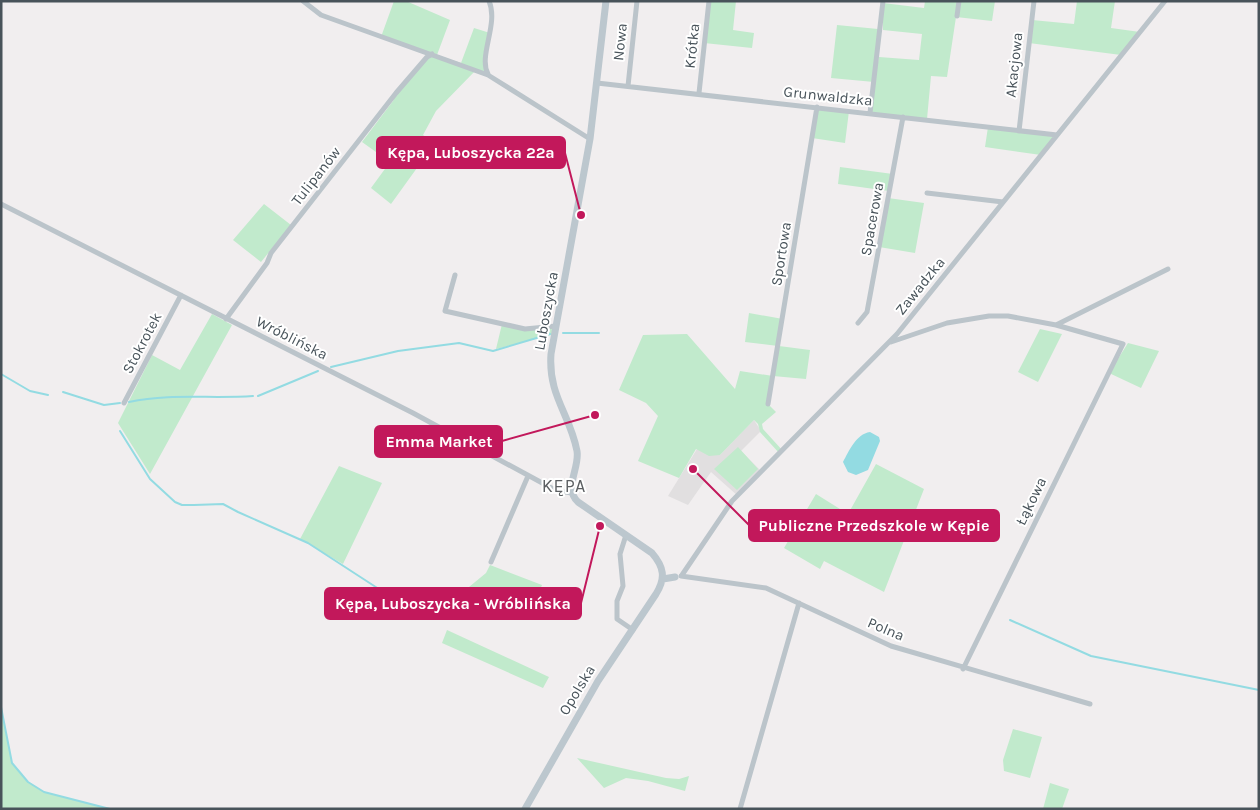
<svg xmlns="http://www.w3.org/2000/svg" width="1260" height="810" font-family="Karla,sans-serif">
	<style>
		.education { fill: #e1dfe0 }
		.green { fill: #c1eacc }
		.water { fill: #93dbe2 }
		.lines { fill: none; stroke-linecap: round; stroke-linejoin: round }
		.stream { stroke: #93dbe2; stroke-width: 2 }
		.street { stroke: #bbc4ca; stroke-width: 5 }
		.secondary { stroke: #bcc7ce; stroke-width: 7 }
		.labels { text-anchor: middle; dominant-baseline: central; stroke-width: 4; stroke-linejoin: round; paint-order: stroke }
		.street-label { font-size: 15px; fill: #48535a; stroke: #fff }
		.quarter-label { font-size: 18px; letter-spacing: 1px; fill: #5c5f62; stroke: #fff }
		.leader { fill: none; stroke: #c2185b; stroke-width: 2 }
		.callout-dot { fill: #c2185b; stroke: #fff; stroke-width: 2 }
		.callout { fill: #c2185b; stroke: #c2185b; stroke-width: 2 }
		.callout-label { font-size: 16px; text-anchor: middle; font-weight: bold; fill: #fff }
	</style>
	<rect width="100%" height="100%" fill="#f1eeef"/>
	<!-- education -->
	<path class="education" d="M 754,420 L 761,431 L 741,451 L 762,472 L 738,496 L 711,472 L 688,505 L 668,496 L 697,449 L 720,455 Z"/>
	<!-- green -->
	<path class="green" d="M 394,1 L 406,1 L 450,20 L 437,55 L 461,63 L 474,28 L 490,33 L 485,64 L 488,75 L 476,70 L 436,111 L 423,135 L 435,143 L 391,204 L 371,188 L 390,162 L 362,142 L 393,101 L 396,93 L 432,54 L 381,37 Z
		M 709,1 L 736,1 L 733,30 L 754,33 L 752,48 L 704,43 Z
		M 925,1 L 995,1 L 992,21 L 956,17 L 947,77 L 931,76 L 927,119 L 870,113 L 874,82 L 831,78 L 837,25 L 878,29 L 875,78 L 879,57 L 919,60 L 922,34 L 883,30 L 883,3 L 924,8 Z
		M 1077,1 L 1115,1 L 1111,28 L 1140,32 L 1121,55 L 1029,43 L 1032,20 L 1074,24 Z
		M 817,107 L 849,111 L 845,143 L 812,138 Z
		M 988,127 L 1057,135 L 1041,155 L 985,147 Z
		M 840,167 L 893,174 L 889,191 L 838,184 Z
		M 888,198 L 924,203 L 915,253 L 879,247 Z
		M 264,204 L 291,225 L 261,262 L 233,240 Z
		M 749,313 L 783,319 L 779,346 L 810,350 L 806,379 L 773,376 L 768,404 L 776,412 L 762,424 L 763,429 L 783,451 L 780,454 L 760,432 L 758,424 L 754,420 L 720,455 L 709,456 L 696,449 L 679,478 L 638,461 L 658,416 L 646,403 L 619,390 L 643,335 L 687,334 L 735,389 L 740,371 L 773,376 L 778,346 L 745,342 Z
		M 212,314 L 232,325 L 150,474 L 118,423 L 152,355 L 180,370 Z
		M 502,324 L 525,329 L 556,326 L 555,334 L 496,349 Z
		M 1040,329 L 1062,334 L 1038,382 L 1018,372 Z
		M 1128,343 L 1159,351 L 1141,388 L 1109,373 Z
		M 738,447 L 758,469 L 737,490 L 714,469 Z
		M 876,464 L 924,489 L 884,592 L 824,561 L 820,569 L 784,548 L 816,494 L 848,514 Z
		M 339,466 L 382,483 L 343,564 L 300,539 Z
		M 490,565 L 542,585 L 531,611 L 469,587 L 486,573 Z
		M 447,630 L 549,677 L 543,688 L 442,643 Z
		M 1,707 L 12,763 L 28,782 L 44,792 L 110,809 L 1,809 Z
		M 1013,729 L 1042,737 L 1030,778 L 1004,771 L 1003,760 Z
		M 577,758 L 666,778 L 679,779 L 689,776 L 685,791 L 648,781 L 626,778 L 604,788 Z
		M 1050,783 L 1069,789 L 1062,809 L 1043,809 Z"/>
	<!-- water -->
	<path class="water" d="M 870,432 L 879,437 L 880,441 L 868,470 L 856,475 L 848,472 L 843,462 C 849,451 856,434 870,432 Z"/>
	<g class="lines">
		<!-- stream -->
		<path class="stream" d="M 563,333 L 599,333
			M 331,367 L 398,351 L 459,343 L 493,351 L 550,334
			M 1,374 L 30,391 L 48,395
			M 63,392 L 104,405 L 120,403
			M 258,396 L 318,371
			M 129,402 C 171,393 210,399 253,396
			M 120,431 L 150,479 L 175,502 L 182,505 L 194,505 L 223,504 L 238,512 L 308,543 L 385,593 L 424,608 L 445,619
			M 1010,620 L 1091,656 L 1259,690
			M 1,707 L 12,763 L 28,782 L 44,792 L 110,809"/>
		<!-- street -->
		<path class="street" d="M 303,1 L 321,15 L 488,75 L 590,139
			M 957,16 L 959,1
			M 488,74 C 478,56 499,24 489,1
			M 597,83 L 1057,135
			M 628,86 L 637,1
			M 699,93 L 709,1
			M 870,113 L 883,1
			M 1019,131 L 1034,1
			M 927,193 L 1003,202
			M 1,204 L 413,413 L 557,491 L 572,493
			M 455,275 L 445,311 L 525,329 L 556,326
			M 226,319 L 267,263 L 271,253 L 396,93 L 427,57 L 432,54
			M 858,323 L 867,312 L 903,117
			M 891,342 L 947,323 L 989,316 L 1008,316 L 1056,325 L 1168,269
			M 124,403 L 181,295
			M 768,404 L 817,107
			M 626,535 L 620,554 L 623,586 L 617,601 L 617,619 L 633,630
			M 491,562 L 528,476
			M 682,575 L 732,501 L 897,334 L 1165,1
			M 681,576 L 766,588 L 891,646 L 1090,704
			M 963,669 L 1123,344 L 1056,325
			M 740,809 L 799,603"/>
		<!-- secondary -->
		<path class="secondary" d="M 663,579 L 675,577
			M 525,809 L 598,681 L 656,594 C 666,578 664,567 652,553 L 578,502 C 563,488 580,468 577,451 C 570,414 548,396 551,354 L 590,139 L 606,1"/>
	</g>
	<g class="labels">
		<!-- street labels -->
		<g class="street-label">
			<text transform="translate(620 42) rotate(-84)">Nowa</text>
			<text transform="translate(692 46) rotate(-84)">Krótka</text>
			<text transform="translate(1014 65) rotate(-84)">Akacjowa</text>
			<text transform="translate(828 96) rotate(6)">Grunwaldzka</text>
			<text transform="translate(316 176) rotate(-52)">Tulipanów</text>
			<text transform="translate(872 219) rotate(-80)">Spacerowa</text>
			<text transform="translate(781 254) rotate(-81)">Sportowa</text>
			<text transform="translate(920 286) rotate(-51)">Zawadzka</text>
			<text transform="translate(546 311) rotate(-80)">Luboszycka</text>
			<text transform="translate(292 338) rotate(27)">Wróblińska</text>
			<text transform="translate(142 343) rotate(-62)">Stokrotek</text>
			<text transform="translate(1031 501) rotate(-64)">Łąkowa</text>
			<text transform="translate(886 629) rotate(23)">Polna</text>
			<text transform="translate(577 690) rotate(-59)">Opolska</text>
		</g>
		<!-- quarter labels -->
		<g class="quarter-label">
			<text x="564" y="486">KĘPA</text>
		</g>
	</g>
	<!-- callouts -->
	<path class="leader" d="M581 215L565 153M595 415L502 441M693 469L749 525M600 526L581 603"/>
	<g class="callout-dot">
		<circle cx="581" cy="215" r="5"/>
		<circle cx="595" cy="415" r="5"/>
		<circle cx="693" cy="469" r="5"/>
		<circle cx="600" cy="526" r="5"/>
	</g>
	<g class="callout">
		<rect x="377" y="137" width="188" height="31" rx="5"/>
		<rect x="375" y="426" width="127" height="31" rx="5"/>
		<rect x="749" y="510" width="250" height="31" rx="5"/>
		<rect x="325" y="588" width="256" height="31" rx="5"/>
	</g>
	<g class="callout-label">
		<text x="471" y="158">Kępa, Luboszycka 22a</text>
		<text x="439" y="447">Emma Market</text>
		<text x="874" y="531">Publiczne Przedszkole w Kępie</text>
		<text x="453" y="609">Kępa, Luboszycka - Wróblińska</text>
	</g>
	<!-- border -->
	<rect width="1260" height="810" fill="none" stroke="#48535a" stroke-width="5"/>
</svg>
